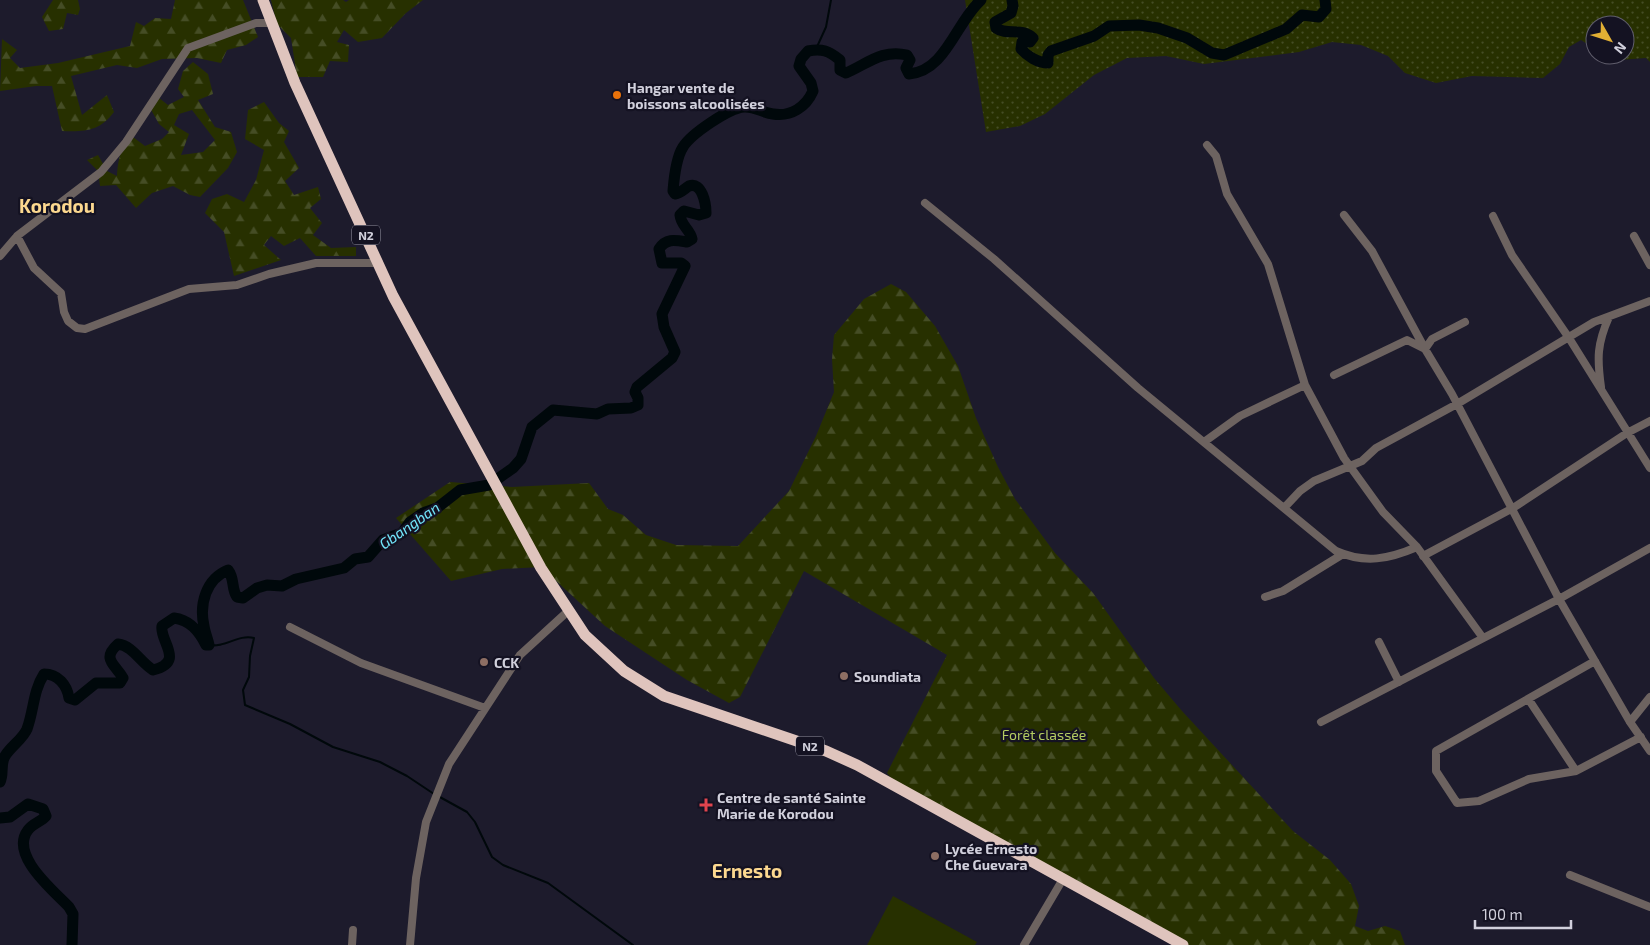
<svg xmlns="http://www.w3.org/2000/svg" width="1650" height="945" font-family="'Exo 2',sans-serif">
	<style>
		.grass { fill: url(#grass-dots) }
		.forest { fill: url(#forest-firs); fill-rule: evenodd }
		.park { fill: #273000 }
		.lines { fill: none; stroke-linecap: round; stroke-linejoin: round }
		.stream { stroke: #00080b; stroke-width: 2 }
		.river { stroke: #00080b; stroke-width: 11 }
		.minor { stroke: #6d6360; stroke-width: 8 }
		.highway { stroke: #dfc4bd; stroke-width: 11 }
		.food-dot { fill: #e8710a; stroke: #141222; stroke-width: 2 }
		.education-dot { fill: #8d6e63; stroke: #141222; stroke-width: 2 }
		.health-dot { fill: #e0444e; stroke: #141222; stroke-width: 2 }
		.labels { text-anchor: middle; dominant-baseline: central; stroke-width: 4.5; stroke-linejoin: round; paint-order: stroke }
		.shield { fill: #141222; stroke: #9897a4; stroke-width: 1 }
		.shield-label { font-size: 12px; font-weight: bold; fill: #d1d0dc }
		.poi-label { font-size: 14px; font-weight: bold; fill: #d1d0dc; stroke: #141222; text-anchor: start }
		.park-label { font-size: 14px; fill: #b4cc61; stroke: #141222 }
		.water-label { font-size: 15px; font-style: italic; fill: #72e6fb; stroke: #141222 }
		.district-label { font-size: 19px; font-weight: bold; fill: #fcd88f; stroke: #141222 }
	</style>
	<defs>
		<pattern id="grass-dots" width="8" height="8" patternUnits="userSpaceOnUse" patternTransform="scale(1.25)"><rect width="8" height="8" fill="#273000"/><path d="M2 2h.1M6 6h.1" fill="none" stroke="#454d25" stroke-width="1.8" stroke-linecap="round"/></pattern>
		<pattern id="forest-firs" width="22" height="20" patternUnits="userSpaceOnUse" patternTransform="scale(1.25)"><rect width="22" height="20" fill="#273000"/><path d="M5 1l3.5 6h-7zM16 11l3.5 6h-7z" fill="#454d25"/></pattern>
	</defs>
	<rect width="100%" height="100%" fill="#1d1b2c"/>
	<!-- grass -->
	<path class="grass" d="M 965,0 L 1650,0 L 1650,62 L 1646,58 L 1619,60 L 1608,55 L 1625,55 L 1625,25 L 1595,25 L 1595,49 L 1581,40 L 1569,47 L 1560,64 L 1543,78 L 1472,76 L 1436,83 L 1405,73 L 1388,56 L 1361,45 L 1332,42 L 1299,52 L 1204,64 L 1166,56 L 1127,58 L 1094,75 L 1045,114 L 1020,126 L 986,132 Z"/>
	<!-- forest -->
	<path class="forest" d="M 53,0 L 78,0 L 80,9 L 78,15 L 67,13 L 63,29 L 49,31 L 42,17 Z
		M 175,0 L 243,0 L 258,37 L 246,45 L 227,50 L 221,63 L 197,58 L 162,59 L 137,68 L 117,65 L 71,76 L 82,115 L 107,95 L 114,112 C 100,131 85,132 62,131 L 52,86 L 36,86 L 0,91 L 2,39 L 17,50 L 10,58 L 20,68 L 58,63 L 130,46 L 136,22 L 144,26 L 155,18 L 171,19 Z
		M 271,0 L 343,0 L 346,2 L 349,0 L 423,0 L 406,13 L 382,38 L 358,42 L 344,30 L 337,42 L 349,45 L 348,62 L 330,61 L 323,77 L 297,77 L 291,38 L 277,24 Z
		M 193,62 L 208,74 L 213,94 L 198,100 L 215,127 L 231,132 L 237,152 L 228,168 L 200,197 L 190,195 L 173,186 L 152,193 L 136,208 L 116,185 L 100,186 L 98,171 L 87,160 L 98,155 L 107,171 L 117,176 C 118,161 120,146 133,137 L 145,146 L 162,139 L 169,132 L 159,124 L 149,106 L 159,98 L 168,105 L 184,97 L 178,89 L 183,71 ZM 192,110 L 215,140 L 203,152 L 181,155 L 189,134 L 174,125 L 179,114 Z
		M 264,102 L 279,123 L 289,131 L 284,142 L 299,168 L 285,181 L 294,195 L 318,187 L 321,199 L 310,208 L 322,223 L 313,235 L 331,248 L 356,247 L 356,256 L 316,256 L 300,238 L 284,246 L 271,236 L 264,245 L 281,260 L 234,276 L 224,232 L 205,213 L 212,199 L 227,194 L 244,202 L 256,180 L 264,150 L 245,139 L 248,110 Z
		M 891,284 L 906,292 L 935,326 L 958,366 L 976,418 L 998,467 L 1015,499 L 1055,553 L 1093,593 L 1154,678 L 1182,711 L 1293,831 L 1330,860 L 1351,884 L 1359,906 L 1355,926 L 1368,931 L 1385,926 L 1400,931 L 1405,945 L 1173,945 L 903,793 L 887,773 L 947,655 L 804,571 L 740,697 L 729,703 L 687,680 L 605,626 L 541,567 L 502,569 L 451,581 L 396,518 L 450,482 L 512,487 L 589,483 L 608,509 L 623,515 L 646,535 L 676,545 L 738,546 L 789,491 L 816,436 L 834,392 L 832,359 L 834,335 L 864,299 Z"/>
	<!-- park -->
	<path class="park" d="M 893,896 L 977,942 L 975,945 L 867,945 Z"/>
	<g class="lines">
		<!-- stream -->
		<path class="stream" d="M 816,49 L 826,27 L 831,0
			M 209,645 C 225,648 238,634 254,638 L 250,656 L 249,677 L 243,690 L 245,705 L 290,724 L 333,747 L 380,762 L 407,776 L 434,794
			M 438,796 L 467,812 L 475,822 L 492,857 L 503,865 L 548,883 L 633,945"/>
		<!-- river -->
		<path class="river" d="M 1012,0 L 1013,6 L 1011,13 L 995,22 L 996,28 C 1007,36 1021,27 1033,38 L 1030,42 L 1022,42 L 1021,49 C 1027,56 1038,63 1048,63 L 1048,55 L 1051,51 L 1094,36 L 1109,26 L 1139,25 L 1158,28 L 1187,38 L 1212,53 L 1224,55 L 1286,29 L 1302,15 L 1319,17 L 1326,9 L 1325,0
			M 0,782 C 4,774 0,764 5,756 C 11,746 23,739 27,729 C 34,710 33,691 44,674 C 58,674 67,685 69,698 L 75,700 L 96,683 L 120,683 L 123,678 C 115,664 101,659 118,644 C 133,646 140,662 153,670 C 186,662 159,641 162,626 L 174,618 C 190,620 199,631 206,645 L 209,645 C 208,639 205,633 204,626 C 199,604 206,579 228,570 C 235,579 231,588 237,597 L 243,598 L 257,588 L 267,585 L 282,586 L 296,579 L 344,568 L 355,559 L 368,557 L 383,540 L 402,533 L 410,522 L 423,513 L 437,508 L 460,490 L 489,485 L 513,468 L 521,459 L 532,427 L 553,410 L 597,414 L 608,409 L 631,408 L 638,405 L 638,398 L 635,392 L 637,387 L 672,358 L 675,352 L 664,327 L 662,314 L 685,266 L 681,263 L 662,263 L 659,249 C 666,238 675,240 687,242 L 692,239 C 690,229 681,226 680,215 L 684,211 L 699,215 L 706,213 C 706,204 702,181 689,186 C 684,189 681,193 675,194 L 673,191 C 674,178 676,158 683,147 C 691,134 729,108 744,107 C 754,106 763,113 773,114 C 791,117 806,107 813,91 L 811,83 L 799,66 L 801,59 L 808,51 C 822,48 829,51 840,60 L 840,70 L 846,73 C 867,64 882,49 907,55 L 910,60 L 906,68 L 909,74 C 946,71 956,22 981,0
			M 0,818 L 10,817 L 28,804 L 43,809 L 46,816 C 41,822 33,823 28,830 C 9,855 54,891 69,907 L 73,914 L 72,945"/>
		<!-- minor -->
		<path class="minor" d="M 1207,145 L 1216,156 L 1227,194 L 1268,264 L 1305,385 L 1344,458 L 1383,512 L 1417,547 L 1483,638
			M 925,203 L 994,259 L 1138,388 L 1336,551 C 1365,564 1389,559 1417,547
			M 1344,215 L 1372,251 L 1425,349 L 1452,394 L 1559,599 L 1630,722 L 1650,751
			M 1493,216 L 1512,255 L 1569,338 L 1650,468
			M 17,236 L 34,268 L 61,293 L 64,312 L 68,321 L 77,328 L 85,329 L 189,289 L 237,285 L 269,274 L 316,263 L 379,263
			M 1634,236 L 1650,265
			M 0,256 L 17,236 L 101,172 L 126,142 L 188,48 L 256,23 L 272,23
			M 1334,375 L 1407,340 L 1425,349 L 1432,339 L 1465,322
			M 1601,387 C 1597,358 1597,344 1609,317
			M 1204,442 L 1240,416 L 1305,385
			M 1284,508 L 1300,491 L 1314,481 L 1362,461 L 1376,448 L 1457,404 L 1594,322 L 1650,301
			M 1423,556 L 1513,508 L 1627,433 L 1650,421
			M 1265,597 L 1283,591 L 1343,554
			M 290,627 L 361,663 L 485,708
			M 1379,642 L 1399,682
			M 1595,661 L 1436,751 L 1436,771 L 1457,803 L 1479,801 L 1529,779 L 1576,771 L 1641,737
			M 1529,700 L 1576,771
			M 1321,722 L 1559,599 L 1650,548
			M 1630,722 L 1650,697
			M 1570,875 L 1650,907
			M 352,945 L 353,930
			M 410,945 L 416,878 L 426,822 L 449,764 L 520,655 L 567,612
			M 1024,945 L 1063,879"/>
		<!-- highway -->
		<path class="highway" d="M 263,0 L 295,83 L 393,296 L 541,568 L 585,635 L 624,671 L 664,696 L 826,751 L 857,765 L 1183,945"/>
	</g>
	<!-- markers -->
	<circle class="food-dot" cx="617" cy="95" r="5"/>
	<g class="education-dot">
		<circle cx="484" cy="662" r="5"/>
		<circle cx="844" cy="676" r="5"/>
		<circle cx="935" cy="856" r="5"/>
	</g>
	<path class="health-dot" d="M703.5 797.5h5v5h5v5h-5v5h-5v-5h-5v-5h5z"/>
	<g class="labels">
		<!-- shield labels -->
		<g class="shield">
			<rect x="352" y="225.5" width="28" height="19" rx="4"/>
			<rect x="796" y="736.5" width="28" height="19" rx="4"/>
		</g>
		<g class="shield-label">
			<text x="366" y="235">N2</text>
			<text x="810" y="746">N2</text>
		</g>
		<!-- poi labels -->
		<g class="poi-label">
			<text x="627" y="87">Hangar vente de<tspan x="627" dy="16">boissons alcoolisées</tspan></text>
			<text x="494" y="662">CCK</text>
			<text x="854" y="676">Soundiata</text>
			<text x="717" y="797">Centre de santé Sainte<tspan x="717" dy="16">Marie de Korodou</tspan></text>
			<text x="945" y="848">Lycée Ernesto<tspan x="945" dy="16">Che Guevara</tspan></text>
		</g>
		<!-- park labels -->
		<g class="park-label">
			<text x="1044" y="734">Forêt classée</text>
		</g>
		<!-- water labels -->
		<g class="water-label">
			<text transform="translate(409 525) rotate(-35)">Gbangban</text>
		</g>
		<!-- district labels -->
		<g class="district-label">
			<text x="57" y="205">Korodou</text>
			<text x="747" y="870">Ernesto</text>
		</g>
	</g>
	<!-- north arrow -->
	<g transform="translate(1610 40) rotate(129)"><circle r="24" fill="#141222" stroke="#605e6c"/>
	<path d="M0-4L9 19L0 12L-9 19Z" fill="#e2af34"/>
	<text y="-8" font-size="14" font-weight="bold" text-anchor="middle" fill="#d1d0dc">N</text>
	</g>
	<!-- scale -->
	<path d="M1475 920v8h96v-8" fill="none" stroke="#d1d0dc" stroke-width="2.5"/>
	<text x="1482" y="920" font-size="15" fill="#d1d0dc" stroke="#141222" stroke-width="4" paint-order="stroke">100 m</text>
</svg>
